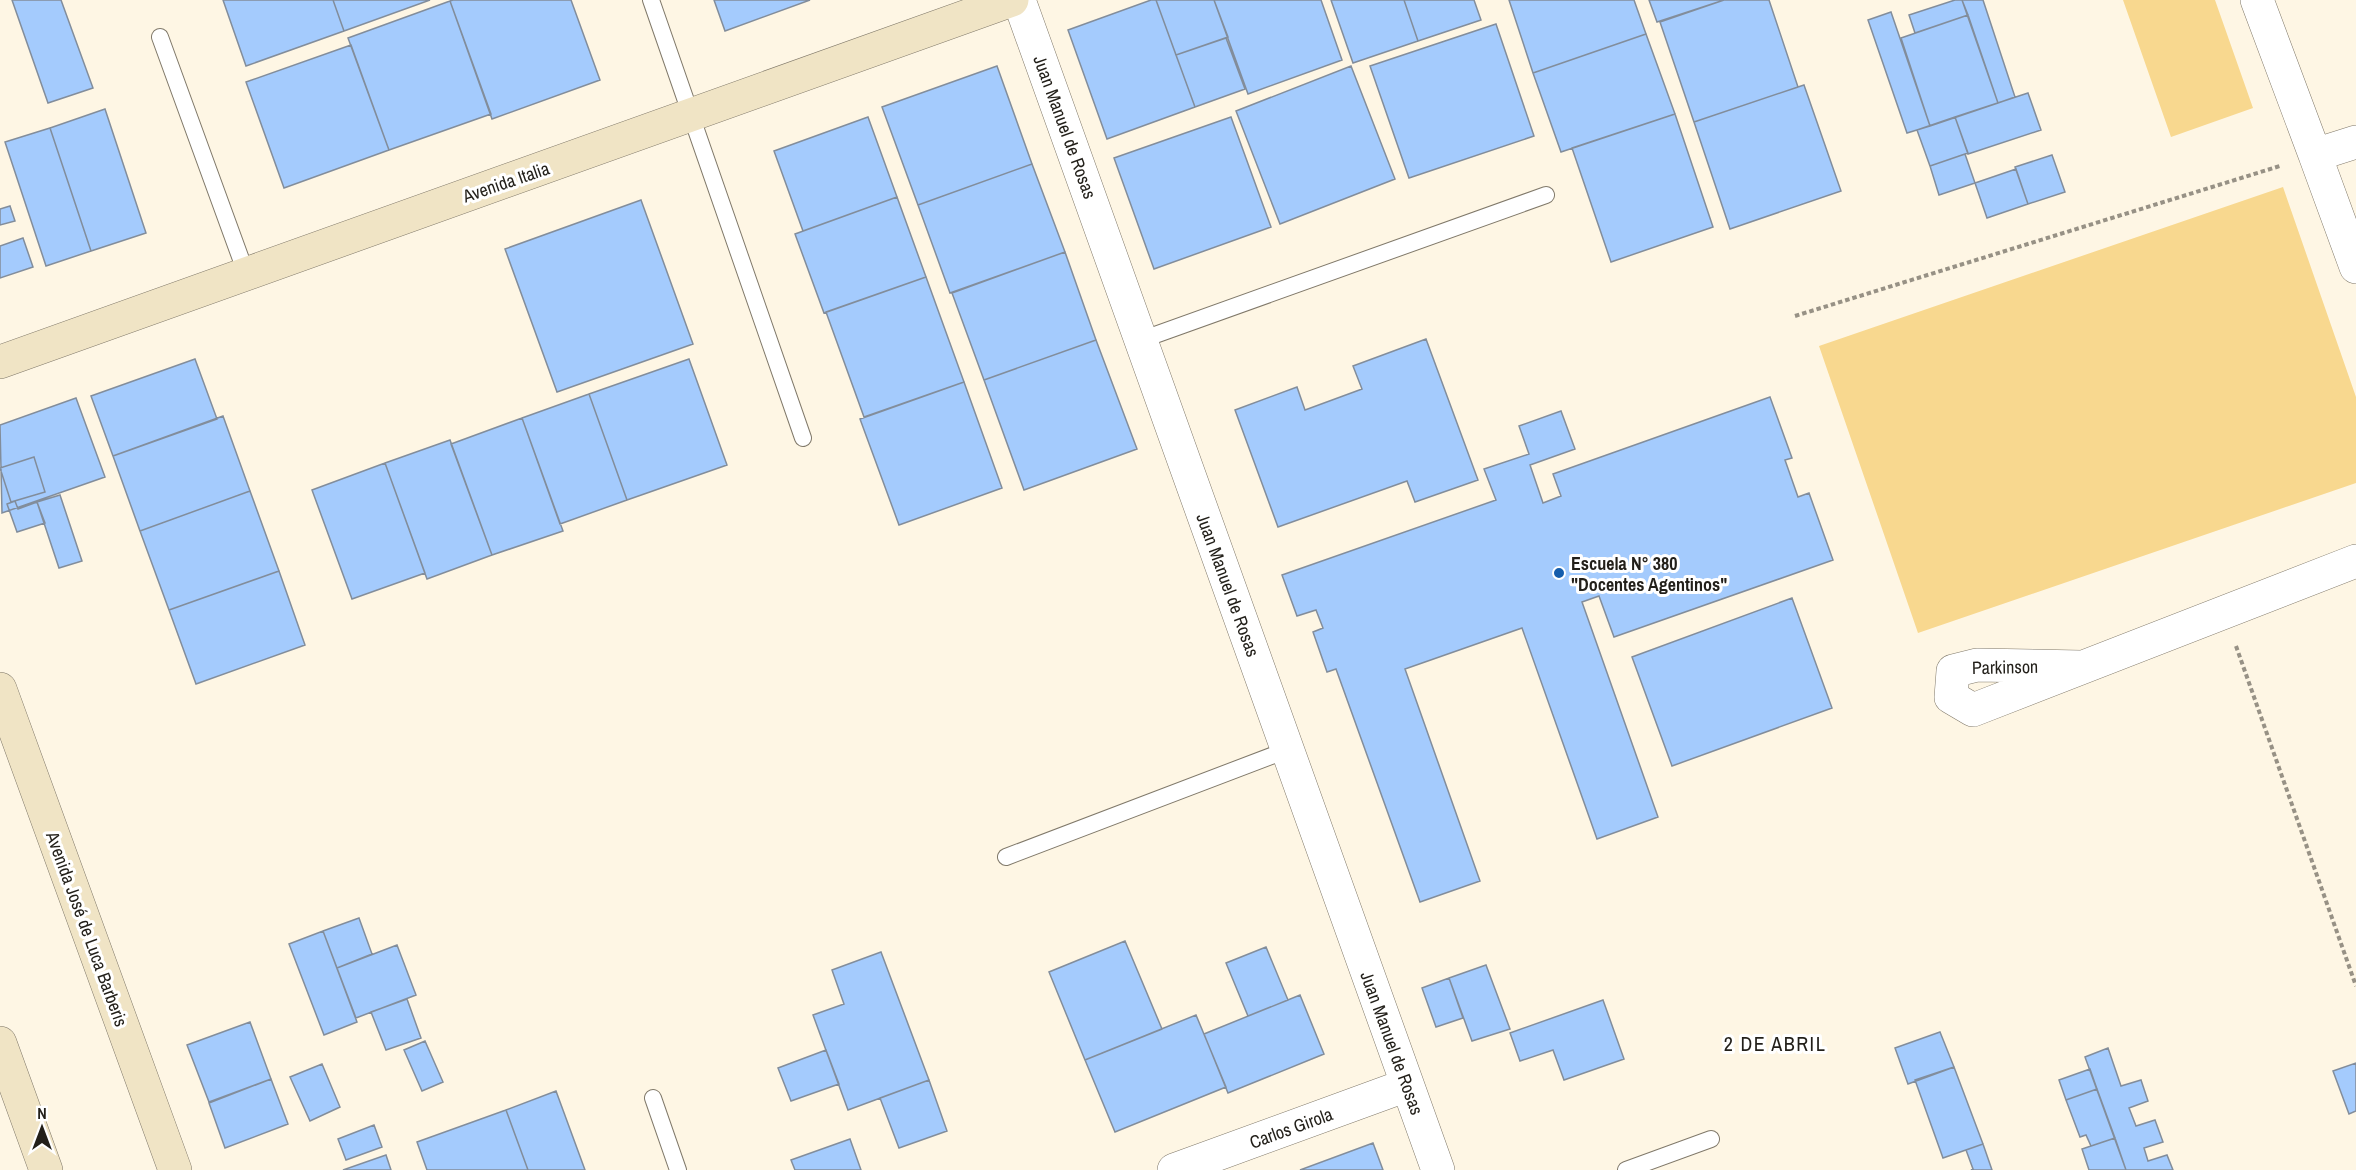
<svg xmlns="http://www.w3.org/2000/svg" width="2356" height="1170" font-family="'Archivo Narrow',sans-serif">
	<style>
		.green { fill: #f8d88f }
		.building { fill: #a4cbfd; stroke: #828d9b; stroke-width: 1.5 }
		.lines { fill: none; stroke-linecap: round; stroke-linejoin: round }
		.lane-casing { stroke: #80796a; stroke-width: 18 }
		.street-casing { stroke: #80796a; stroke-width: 34 }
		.secondary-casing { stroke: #80796a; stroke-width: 34 }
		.path { stroke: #979185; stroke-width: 4; stroke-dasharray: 4.5 3; stroke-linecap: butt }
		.lane { stroke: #fff; stroke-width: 16 }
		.street { stroke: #fff; stroke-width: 33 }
		.secondary { stroke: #f0e4c5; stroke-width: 33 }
		.poi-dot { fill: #155dac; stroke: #fff; stroke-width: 2 }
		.labels { text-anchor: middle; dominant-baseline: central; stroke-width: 6; stroke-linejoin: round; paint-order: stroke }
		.street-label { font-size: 18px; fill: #221f19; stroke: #fff }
		.poi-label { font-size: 18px; font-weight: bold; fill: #221f19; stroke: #fff; text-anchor: start }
		.neighbourhood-label { font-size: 20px; letter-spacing: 1.5px; fill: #221f19; stroke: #fff }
	</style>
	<rect width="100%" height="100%" fill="#fef6e4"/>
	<!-- green -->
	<path class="green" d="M 2123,0 L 2215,0 L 2253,108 L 2171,137 Z
		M 2283,187 L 2356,397 L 2356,483 L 1918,633 L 1819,346 Z"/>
	<!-- building -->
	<path class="building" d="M 12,0 L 61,0 L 93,88 L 48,103 Z
		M 223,0 L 333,0 L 344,31 L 246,66 Z
		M 333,0 L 430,0 L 344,31 Z
		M 453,0 L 571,0 L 600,80 L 492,119 L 450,1 Z
		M 714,0 L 810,0 L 725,31 Z
		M 1151,0 L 1156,0 L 1195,107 L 1107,139 L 1068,30 Z
		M 1156,0 L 1214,0 L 1228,37 L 1176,55 Z
		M 1214,0 L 1321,0 L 1342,60 L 1248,94 Z
		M 1331,0 L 1404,0 L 1418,41 L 1353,63 Z
		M 1404,0 L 1474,0 L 1481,20 L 1418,41 Z
		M 1509,0 L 1634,0 L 1646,34 L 1533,73 Z
		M 1649,0 L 1724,0 L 1657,22 Z
		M 1724,0 L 1769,0 L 1798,87 L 1694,122 L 1660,22 Z
		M 1955,0 L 1962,0 L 1968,15 L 1915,33 L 1909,15 Z
		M 1962,0 L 1983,0 L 2015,97 L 1998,103 Z
		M 450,1 L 491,114 L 389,150 L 348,38 Z
		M 1891,12 L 1930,126 L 1907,133 L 1868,20 Z
		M 1968,15 L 1998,103 L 1930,126 L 1901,38 Z
		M 1496,24 L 1534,136 L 1409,178 L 1370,66 Z
		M 1646,34 L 1675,114 L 1561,152 L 1533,73 Z
		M 1226,38 L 1245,89 L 1195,107 L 1176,55 Z
		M 351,45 L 389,150 L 284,188 L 246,82 Z
		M 997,66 L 1032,164 L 918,205 L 882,107 Z
		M 1351,66 L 1395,179 L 1280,224 L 1236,111 Z
		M 1804,85 L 1841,191 L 1730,229 L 1694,122 Z
		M 2028,93 L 2041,130 L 1968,154 L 1955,117 Z
		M 105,109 L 146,233 L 91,251 L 50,128 Z
		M 1675,114 L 1713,227 L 1611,262 L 1572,148 Z
		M 868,117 L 897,197 L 803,231 L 774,151 Z
		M 1231,117 L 1271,227 L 1154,269 L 1114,158 Z
		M 1955,117 L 1968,153 L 1930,166 L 1917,130 Z
		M 50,128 L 91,251 L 46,266 L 5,142 Z
		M 1965,154 L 1975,183 L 1939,195 L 1930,166 Z
		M 2052,155 L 2065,192 L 2028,204 L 2015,167 Z
		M 1032,164 L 1065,252 L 950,293 L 918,205 Z
		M 2016,169 L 2028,204 L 1987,218 L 1975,183 Z
		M 897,197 L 926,277 L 824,313 L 795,234 Z
		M 641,200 L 693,344 L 557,392 L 505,249 Z
		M 10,206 L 15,221 L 0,225 L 0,209 Z
		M 23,238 L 33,267 L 0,278 L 0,246 Z
		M 1065,252 L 1096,340 L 984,380 L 952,293 Z
		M 926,277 L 964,382 L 864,417 L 826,312 Z
		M 1426,339 L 1478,480 L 1415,502 L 1407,481 L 1278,527 L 1235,410 L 1297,387 L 1305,410 L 1362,389 L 1353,366 Z
		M 1096,340 L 1137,449 L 1024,490 L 984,380 Z
		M 195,359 L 217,419 L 113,456 L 91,396 Z
		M 689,359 L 727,465 L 627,500 L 589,394 Z
		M 964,382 L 1002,488 L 899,525 L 860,419 Z
		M 589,394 L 627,500 L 560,524 L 522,418 Z
		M 1770,397 L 1792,458 L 1785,460 L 1798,497 L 1809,493 L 1833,560 L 1614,637 L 1599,596 L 1582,602 L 1658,817 L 1597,839 L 1522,628 L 1405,669 L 1480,881 L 1420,902 L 1336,669 L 1327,672 L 1313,632 L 1323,628 L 1316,610 L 1297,616 L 1282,575 L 1496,500 L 1484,469 L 1529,454 L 1519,426 L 1561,411 L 1575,449 L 1530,465 L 1543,503 L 1561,496 L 1553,474 Z
		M 76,398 L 105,477 L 2,513 L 0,425 Z
		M 223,416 L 250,491 L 140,531 L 113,456 Z
		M 522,418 L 563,531 L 492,555 L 451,444 Z
		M 450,440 L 492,555 L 427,579 L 385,463 Z
		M 34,457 L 45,492 L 11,502 L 0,468 Z
		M 385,463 L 425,573 L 352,599 L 312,490 Z
		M 250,491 L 279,571 L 169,610 L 140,531 Z
		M 60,495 L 82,561 L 59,568 L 37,502 Z
		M 15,501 L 18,509 L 37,502 L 45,523 L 17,532 L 7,504 Z
		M 279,571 L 305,645 L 196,684 L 169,610 Z
		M 1792,598 L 1832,708 L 1672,766 L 1632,657 Z
		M 359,918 L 372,954 L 337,968 L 323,931 Z
		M 323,931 L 357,1022 L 324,1035 L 289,944 Z
		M 1125,941 L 1162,1029 L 1085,1060 L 1049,972 Z
		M 397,945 L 416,995 L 356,1018 L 337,968 Z
		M 1266,947 L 1288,1000 L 1248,1016 L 1226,963 Z
		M 881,952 L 929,1080 L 848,1110 L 813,1015 L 844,1004 L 832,970 Z
		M 1486,965 L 1510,1029 L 1472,1041 L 1449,978 Z
		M 1449,978 L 1463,1018 L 1436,1027 L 1422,988 Z
		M 1300,995 L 1324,1054 L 1228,1093 L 1204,1034 Z
		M 407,999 L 421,1038 L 386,1050 L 371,1012 Z
		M 1603,1000 L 1624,1059 L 1564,1080 L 1553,1050 L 1520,1061 L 1510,1033 Z
		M 1196,1015 L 1226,1087 L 1115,1132 L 1085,1060 Z
		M 250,1022 L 271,1079 L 209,1102 L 187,1045 Z
		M 1940,1032 L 1954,1067 L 1908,1084 L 1895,1048 Z
		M 425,1041 L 443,1082 L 422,1091 L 404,1050 Z
		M 2108,1048 L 2121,1086 L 2141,1080 L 2148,1101 L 2129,1108 L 2136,1126 L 2155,1120 L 2163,1142 L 2144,1148 L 2148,1161 L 2167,1155 L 2173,1170 L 2126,1170 L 2085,1057 Z
		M 826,1050 L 839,1084 L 791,1101 L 778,1068 Z
		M 2356,1063 L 2356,1111 L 2349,1114 L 2333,1071 Z
		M 322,1064 L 340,1107 L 310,1121 L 290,1077 Z
		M 1954,1067 L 1983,1144 L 1943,1158 L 1915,1080 Z
		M 2090,1069 L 2097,1089 L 2066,1100 L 2059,1080 Z
		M 271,1079 L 288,1124 L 225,1148 L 209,1103 Z
		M 929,1080 L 947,1131 L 899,1148 L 880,1098 Z
		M 2097,1089 L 2115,1138 L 2091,1146 L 2086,1135 L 2080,1137 L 2066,1100 Z
		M 556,1091 L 585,1170 L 528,1170 L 506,1110 Z
		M 506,1110 L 528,1170 L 427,1170 L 417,1142 Z
		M 374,1125 L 382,1147 L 346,1160 L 338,1139 Z
		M 2115,1138 L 2126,1170 L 2089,1170 L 2082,1149 Z
		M 850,1139 L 861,1170 L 795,1170 L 791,1160 Z
		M 1373,1143 L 1383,1170 L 1300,1170 Z
		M 1983,1144 L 1992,1170 L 1971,1170 L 1973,1169 L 1966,1150 Z
		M 386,1155 L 391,1170 L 343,1170 Z"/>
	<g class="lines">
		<defs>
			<path id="lane" d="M 651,0 L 803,438
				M 160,37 L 246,273
				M 1141,340 L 1546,195
				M 1006,857 L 1287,750
				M 653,1098 L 678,1170
				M 1626,1170 L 1711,1139"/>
			<path id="street" d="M 1019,0 L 1438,1170
				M 2257,0 L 2315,155
				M 2356,142 L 2315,155 L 2356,267
				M 2081,667 L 1977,665 L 1953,671 L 1951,697 L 1973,710 L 2356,561
				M 1174,1170 L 1407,1085"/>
			<path id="secondary" d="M 0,362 L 1012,0
				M 0,689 L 175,1170
				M 0,1043 L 46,1170"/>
		</defs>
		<!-- lane casing -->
		<use href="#lane" class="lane-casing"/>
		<!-- street casing -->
		<use href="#street" class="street-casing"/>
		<!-- secondary casing -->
		<use href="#secondary" class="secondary-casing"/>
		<!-- path -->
		<path class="path" d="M 1795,316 L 2280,166
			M 2236,646 L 2356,986"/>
		<!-- lane -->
		<use href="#lane" class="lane"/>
		<!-- street -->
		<use href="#street" class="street"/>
		<!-- secondary -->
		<use href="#secondary" class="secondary"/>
	</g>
	<!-- markers -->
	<circle class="poi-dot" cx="1559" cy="573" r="6"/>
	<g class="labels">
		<!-- street labels -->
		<g class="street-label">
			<text transform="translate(1065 127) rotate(70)">Juan Manuel de Rosas</text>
			<text transform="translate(506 182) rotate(-19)">Avenida Italia</text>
			<text transform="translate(1228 585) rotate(70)">Juan Manuel de Rosas</text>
			<text transform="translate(2005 667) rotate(-1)">Parkinson</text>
			<text transform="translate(87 929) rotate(70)">Avenida José de Luca Barberis</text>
			<text transform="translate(1392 1043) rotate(70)">Juan Manuel de Rosas</text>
			<text transform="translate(1291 1128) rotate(-20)">Carlos Girola</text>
		</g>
		<!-- poi labels -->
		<g class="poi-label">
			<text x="1571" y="563">Escuela N° 380<tspan x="1571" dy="21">"Docentes Agentinos"</tspan></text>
		</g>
		<!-- neighbourhood labels -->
		<g class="neighbourhood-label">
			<text x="1775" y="1043">2 DE ABRIL</text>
		</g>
	</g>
	<!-- north arrow -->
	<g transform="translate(42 1128)" stroke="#ffffff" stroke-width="4.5" paint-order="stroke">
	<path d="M0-4.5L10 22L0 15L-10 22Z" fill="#221f19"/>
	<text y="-9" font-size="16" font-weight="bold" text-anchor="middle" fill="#221f19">N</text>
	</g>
</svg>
